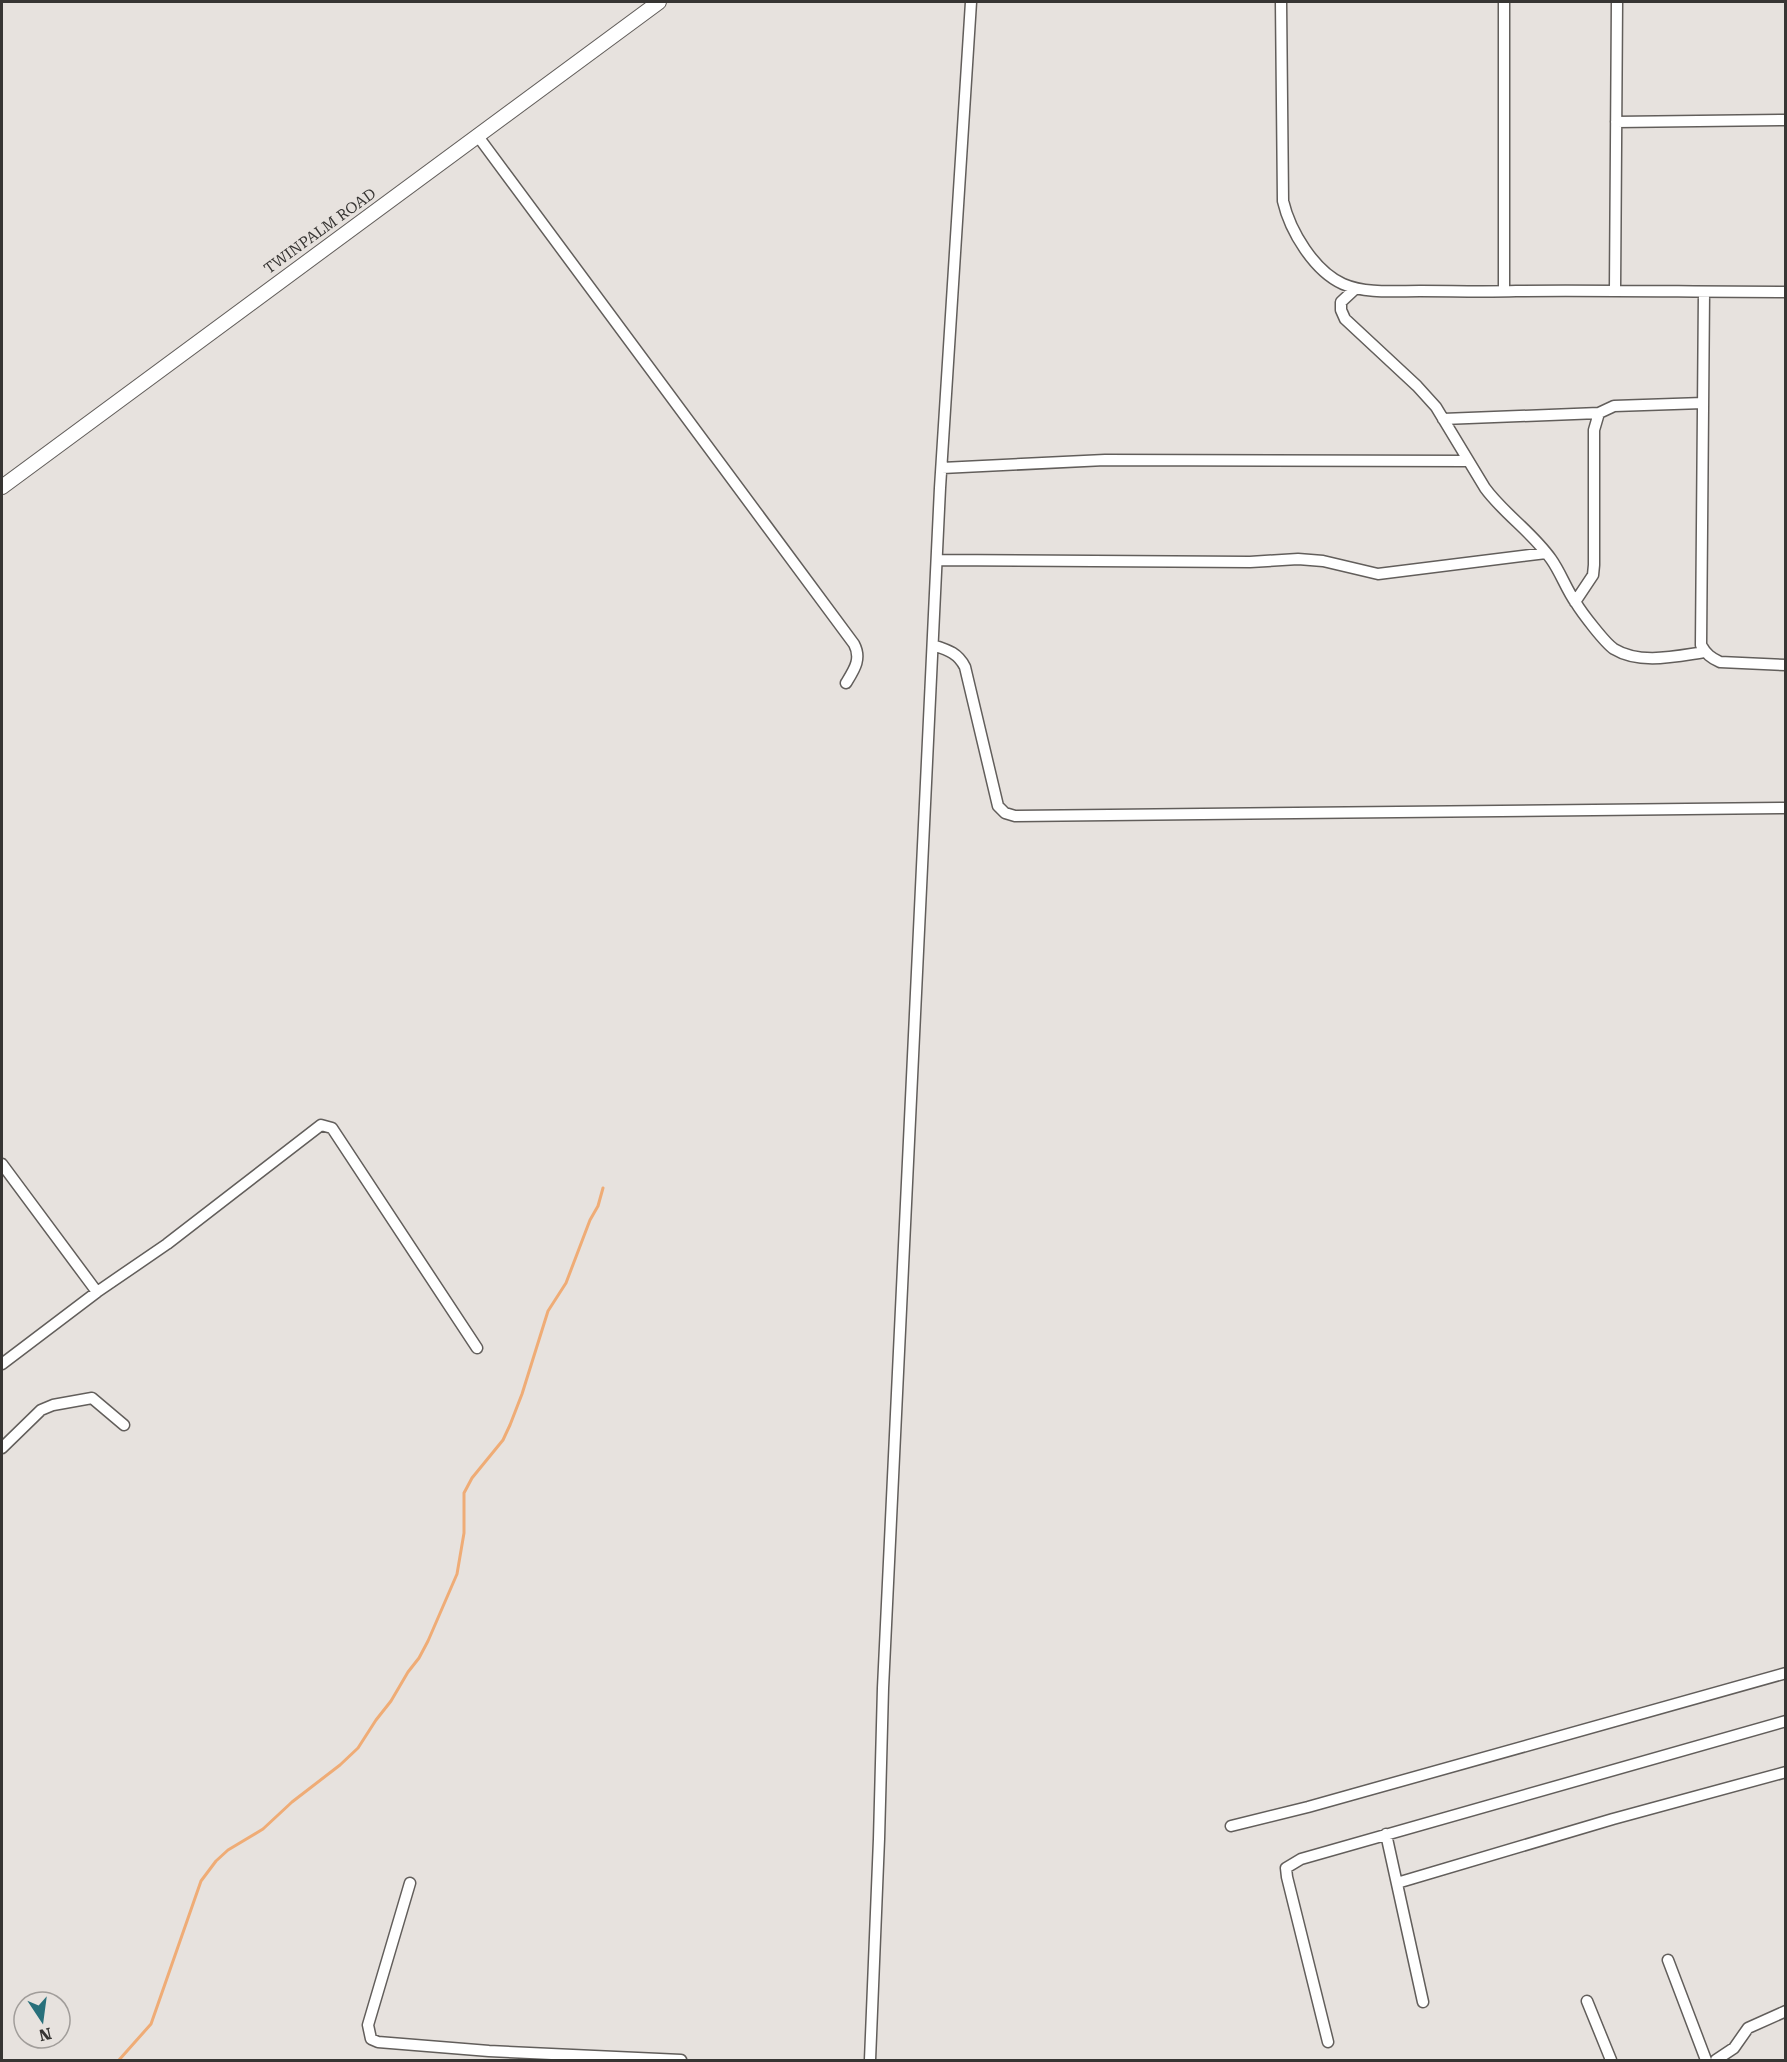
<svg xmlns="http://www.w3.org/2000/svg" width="1787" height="2062" font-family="'Roboto Serif',serif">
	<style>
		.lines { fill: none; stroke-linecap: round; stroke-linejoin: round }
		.stream { stroke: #efac76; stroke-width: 3 }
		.minor-casing { stroke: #625e5b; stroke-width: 13 }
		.secondary-casing { stroke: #625e5b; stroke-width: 16 }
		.minor { stroke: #fff; stroke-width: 10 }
		.secondary { stroke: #fff; stroke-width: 14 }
		.labels { text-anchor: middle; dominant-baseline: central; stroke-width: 6; stroke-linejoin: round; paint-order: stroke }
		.street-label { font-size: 15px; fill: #373533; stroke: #e7e2de }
	</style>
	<rect width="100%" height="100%" fill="#e7e2de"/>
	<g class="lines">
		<!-- stream -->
		<path class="stream" d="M 119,2060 L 151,2024 L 201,1881 L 216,1861 L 228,1850 L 263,1829 L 292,1802 L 340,1765 L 358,1748 L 376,1720 L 391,1701 L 408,1672 L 419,1658 L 428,1641 L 457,1574 L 464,1533 L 464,1493 L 472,1478 L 503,1440 L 510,1425 L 522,1394 L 548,1311 L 566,1283 L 590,1220 L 598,1206 L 603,1188"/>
		<defs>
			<path id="minor" d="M 1281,2 L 1283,201 C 1290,231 1314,271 1343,284 C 1366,294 1395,291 1420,291 C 1452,291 1484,292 1516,291 C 1606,290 1696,292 1786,292
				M 1504,2 L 1504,291
				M 1616,122 L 1786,120
				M 477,135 L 854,644 C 862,659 854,670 846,683
				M 1355,289 L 1341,302 L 1341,310 L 1345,319 L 1417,386 L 1436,407 L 1485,488 C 1504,514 1532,532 1551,559 C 1561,573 1566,589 1576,603 C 1582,613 1605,643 1614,649 C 1640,665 1677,656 1705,652
				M 1615,290 L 1617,2
				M 1704,292 L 1701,645 C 1706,654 1711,658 1720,662 L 1786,665
				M 1443,419 L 1599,413
				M 942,468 L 1105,460 L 1468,461
				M 937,560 L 1250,562 L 1298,559 L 1323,561 L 1378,574 L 1546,553
				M 1575,602 L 1593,575 L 1594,565 L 1594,430 L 1599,413 L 1614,406 L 1703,403
				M 933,645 C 948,650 958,653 965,667 L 998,806 L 1005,813 L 1015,816 L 1786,808
				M 2,1164 L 97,1292
				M 2,1364 L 97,1292 L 167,1244 L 321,1125 L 332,1128 L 477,1348
				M 2,1448 L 41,1410 L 53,1405 L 92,1398 L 124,1425
				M 1231,1826 L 1308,1807 L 1786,1673
				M 1386,1834 L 1423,2002
				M 410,1883 L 368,2025 L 371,2039 L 378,2042 L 489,2051 L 681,2060
				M 1397,1883 L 1613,1819 L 1786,1772
				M 1668,1960 L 1706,2060
				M 1587,2001 L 1611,2060
				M 1328,2042 L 1287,1877 L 1286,1868 L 1301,1859 L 1786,1721
				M 870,2060 L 879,1839 L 883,1688 L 940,488 L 971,2
				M 1716,2060 L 1734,2048 L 1748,2028 L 1786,2011"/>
			<path id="secondary" d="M 2,487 L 659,2"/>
		</defs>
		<!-- minor casing -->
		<use href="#minor" class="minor-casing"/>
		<!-- secondary casing -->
		<use href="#secondary" class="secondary-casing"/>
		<!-- minor -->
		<use href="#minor" class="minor"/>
		<!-- secondary -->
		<use href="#secondary" class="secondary"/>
	</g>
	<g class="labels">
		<!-- street labels -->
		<g class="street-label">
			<text transform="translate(320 231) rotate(-36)">TWINPALM ROAD</text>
		</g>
	</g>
	<!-- border -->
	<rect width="1787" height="2062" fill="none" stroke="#373533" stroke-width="6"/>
	<!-- north arrow -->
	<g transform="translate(42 2020) rotate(167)"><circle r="28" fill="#e7e2de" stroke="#a19d9a" stroke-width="1.5"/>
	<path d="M0-4.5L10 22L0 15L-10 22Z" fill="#28707b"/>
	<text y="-9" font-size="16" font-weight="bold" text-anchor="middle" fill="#373533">N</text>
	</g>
</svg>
